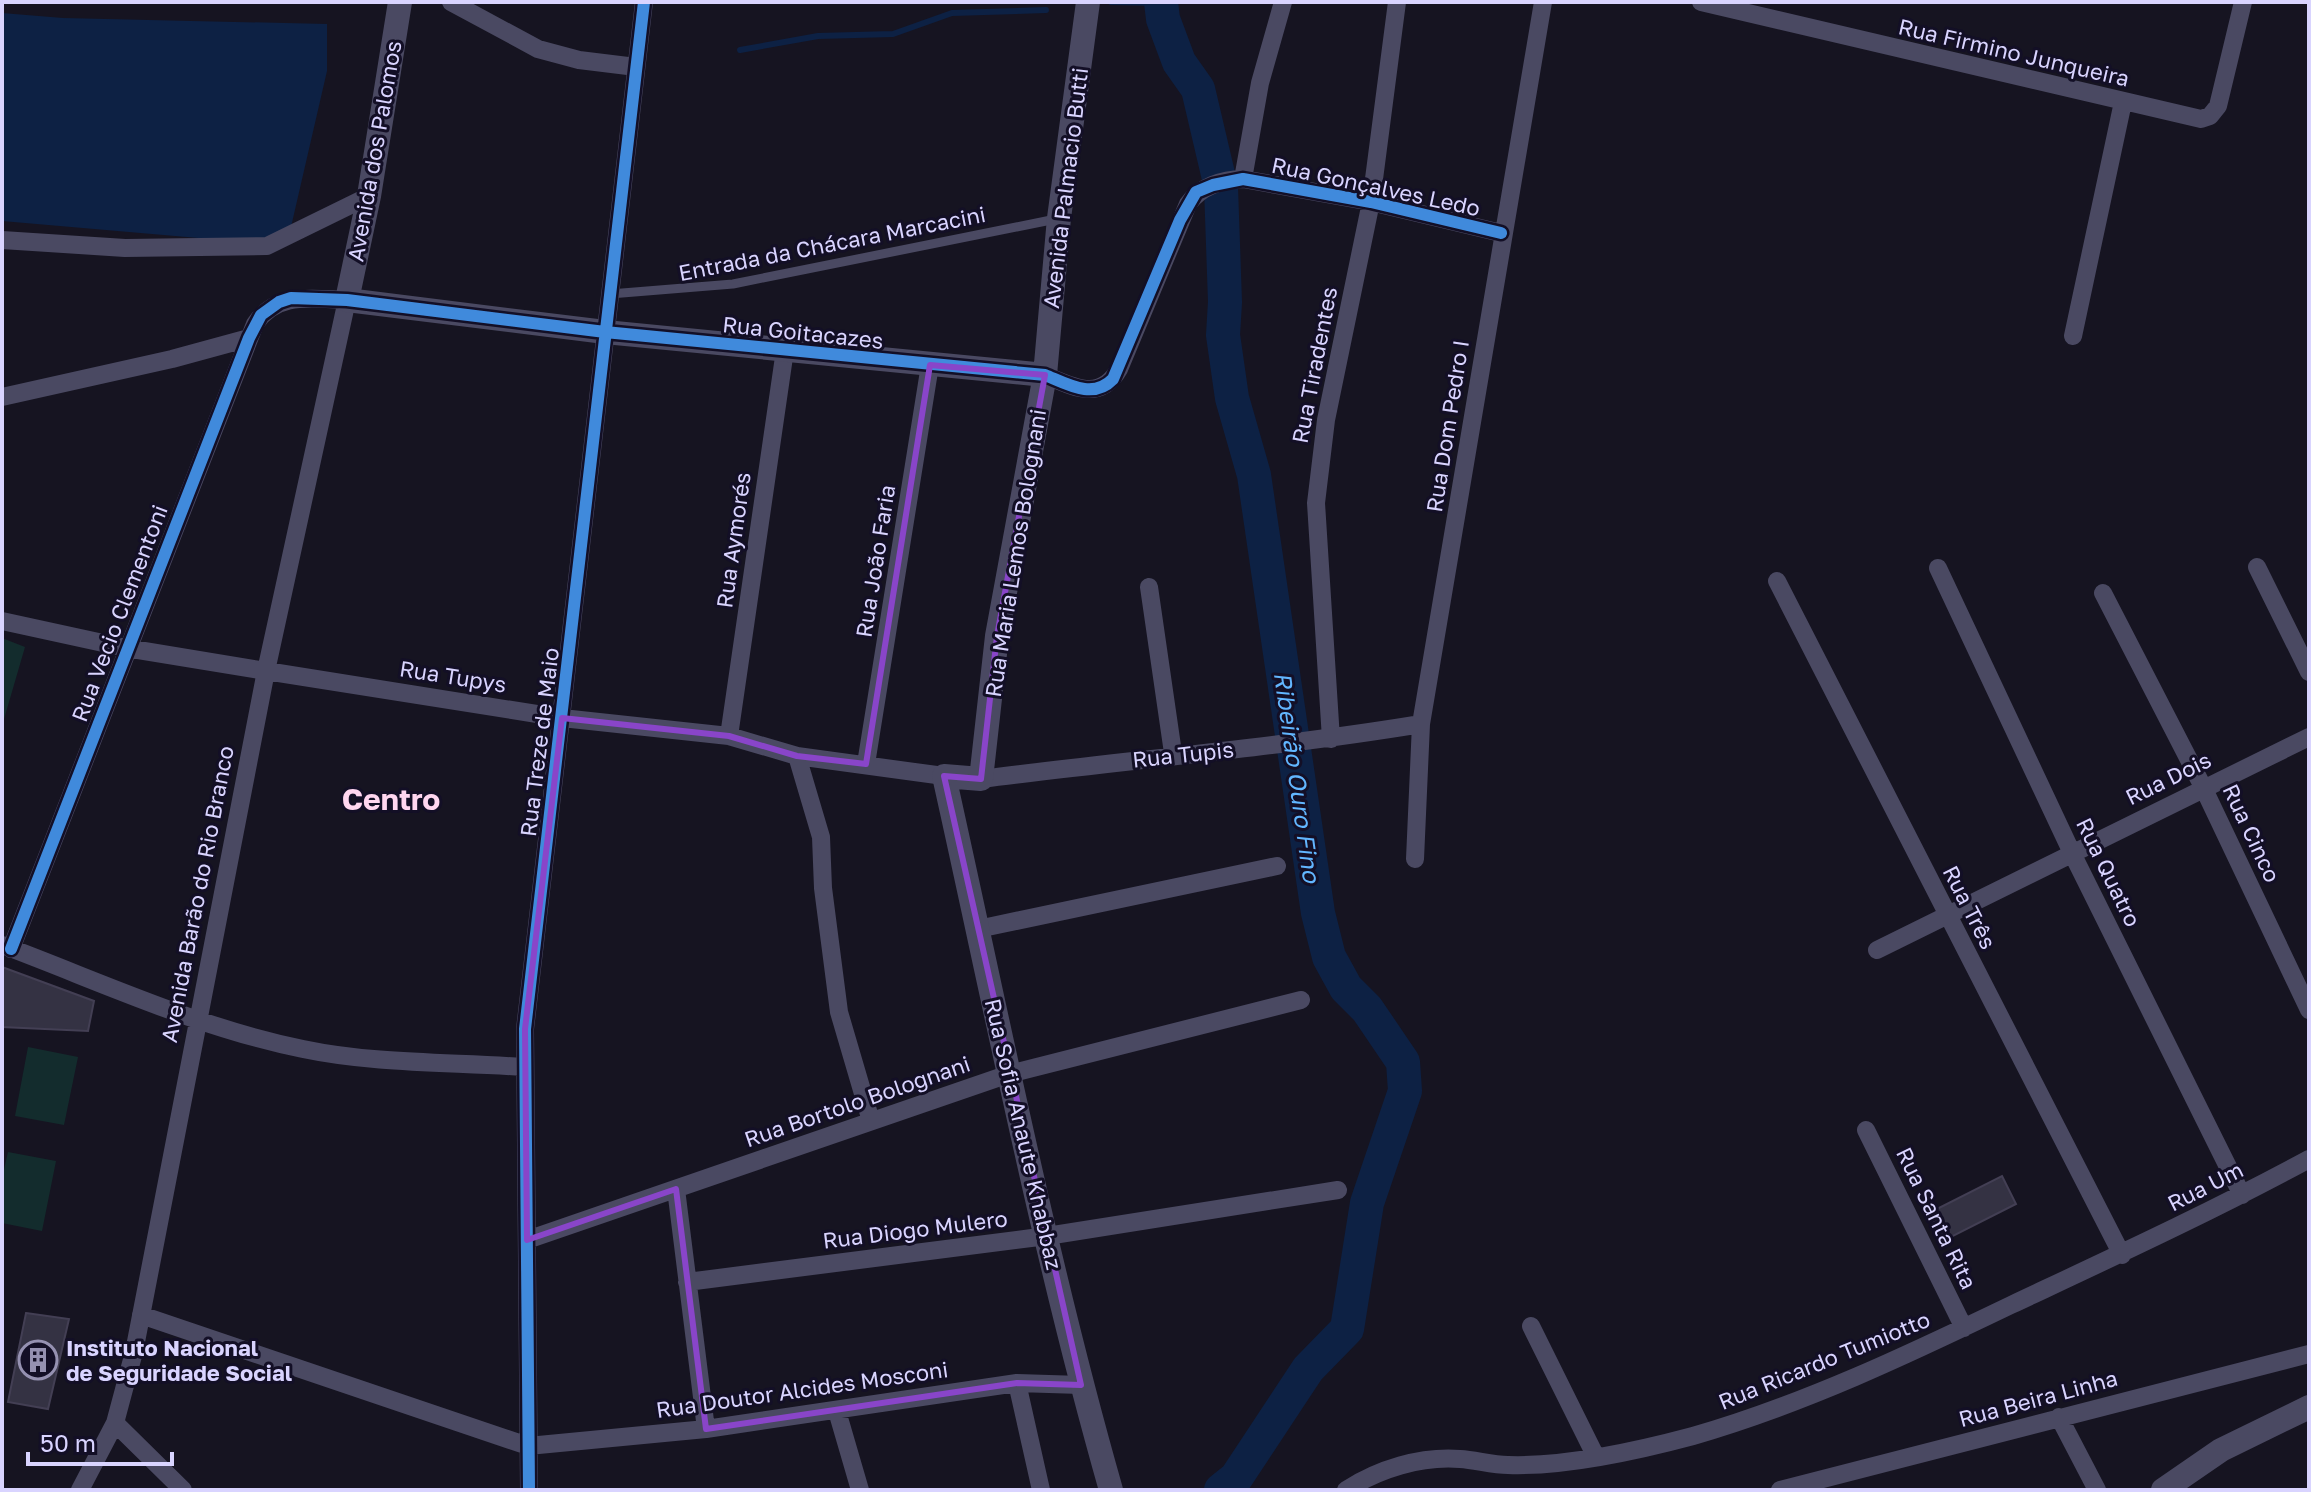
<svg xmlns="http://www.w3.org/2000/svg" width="2311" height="1492" font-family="'Golos Text',sans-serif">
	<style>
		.green { fill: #132c2d }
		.water { fill: #0d2144 }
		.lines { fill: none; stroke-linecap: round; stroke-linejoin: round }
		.stream { stroke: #0d2144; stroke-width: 6 }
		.river { stroke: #0d2144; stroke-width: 34 }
		.building { fill: #343243; stroke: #433f54; stroke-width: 2 }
		.service { stroke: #4a4962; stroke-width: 9 }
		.minor { stroke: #4a4962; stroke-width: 18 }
		.tertiary { stroke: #4a4962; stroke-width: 24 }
		.cycleway-casing { stroke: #130f26; stroke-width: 17 }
		.cycleway { stroke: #408adc; stroke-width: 12 }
		.marked { fill: none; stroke: #8945c9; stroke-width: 6; stroke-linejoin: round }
		.labels { text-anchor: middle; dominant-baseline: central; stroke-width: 6; stroke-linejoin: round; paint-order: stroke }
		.street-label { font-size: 22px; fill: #d9d4ff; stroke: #130f26 }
		.poi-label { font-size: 22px; font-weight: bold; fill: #d9d4ff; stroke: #130f26; text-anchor: start }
		.water-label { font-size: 24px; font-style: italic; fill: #62b6ff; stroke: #130f26 }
		.district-label { font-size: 30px; font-weight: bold; fill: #ffd6f0; stroke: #130f26 }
	</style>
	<rect width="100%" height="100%" fill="#161421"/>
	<!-- green -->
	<path class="green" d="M 2,638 L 25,647 L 2,726 Z
		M 28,1047 L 78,1057 L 64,1125 L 15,1116 Z
		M 8,1152 L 56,1161 L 42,1231 L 2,1223 L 2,1178 Z"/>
	<!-- water -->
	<path class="water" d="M 2,13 L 63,18 L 327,24 L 327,71 L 291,227 L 269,244 L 2,221 Z"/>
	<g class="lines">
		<!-- stream -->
		<path class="stream" d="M 1111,2 L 1161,3
			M 740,50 L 818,36 L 893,34 L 952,13 L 1046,10"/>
		<!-- river -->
		<path class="river" d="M 1161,2 L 1163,19 L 1179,62 L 1198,89 L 1221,187 L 1225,302 L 1223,335 L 1232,398 L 1254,475 L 1318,913 L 1329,957 L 1346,988 L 1367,1009 L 1403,1062 L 1405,1091 L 1367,1203 L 1347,1329 L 1308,1369 L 1236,1478 L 1221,1490"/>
	</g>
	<!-- building -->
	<path class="building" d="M 2,967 L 94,1001 L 88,1031 L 2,1027 Z
		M 2002,1176 L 2016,1204 L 1943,1241 L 1929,1213 Z
		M 26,1313 L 69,1319 L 48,1409 L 8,1402 Z"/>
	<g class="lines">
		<!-- service -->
		<path class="service" d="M 610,294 L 733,284 L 1056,219"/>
		<!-- minor -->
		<path class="minor" d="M 451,2 L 538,49 L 579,60 L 636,67
			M 1701,2 L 2201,119 L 2210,116 L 2218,106 L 2243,2
			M 1243,179 L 1260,83 L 1283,2
			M 2,240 L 125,248 L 267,246 L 369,196
			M 2073,336 L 2123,102
			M 1045,375 C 1074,387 1100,402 1119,369 L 1188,204 C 1200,187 1222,179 1243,179 L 1371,202 L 1501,233
			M 2,397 L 172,359 L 249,338
			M 2257,567 L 2309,672
			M 1938,568 L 2072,853 L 2242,1195
			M 1777,581 L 2122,1255
			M 1149,587 L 1173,753
			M 2103,593 L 2203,787 L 2309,1010
			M 2,621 L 126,648 L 266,671 L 562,718 L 729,736 L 797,756 L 944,776
			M 729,736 L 785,350
			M 1331,739 L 1316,503 L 1326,420 L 1371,202 L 1397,2
			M 797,756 L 821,837 L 823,888 L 839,1012 L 871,1121
			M 866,764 L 930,365
			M 981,779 C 1128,760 1275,748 1421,724
			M 1415,859 L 1421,724 L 1543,2
			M 978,929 L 1277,866
			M 2,945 C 101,982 199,1028 303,1049 C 374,1064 451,1062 523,1067
			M 11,949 L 255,324 C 277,291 312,299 347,300 L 266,671 L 134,1352 L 115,1423 L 80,1490
			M 1877,950 L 2309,737
			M 1866,1130 L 1964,1328
			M 676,1189 L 706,1429
			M 527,1240 L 1009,1074 L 1301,1000
			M 687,1282 L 1047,1236 L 1338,1190
			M 141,1315 L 528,1446 L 706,1429 L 1017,1383 L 1081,1385
			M 1531,1326 L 1596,1457
			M 1017,1383 L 1041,1490
			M 837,1411 L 860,1490
			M 2059,1417 L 2097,1490
			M 115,1423 L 183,1490
			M 529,1490 L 525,1029 L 644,2
			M 1346,1490 C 1379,1469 1420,1456 1460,1459 C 1476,1460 1492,1465 1508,1465 C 1566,1467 1637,1451 1693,1436 C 1804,1404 1907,1355 2011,1305 C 2111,1258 2211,1212 2309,1159
			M 1780,1490 L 2309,1354"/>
		<!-- tertiary -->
		<path class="tertiary" d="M 400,2 L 369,196 L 347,300 L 605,332 L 1045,375
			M 1088,2 L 1059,218 L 1045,375 L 997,636 L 981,779 L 944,776 C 997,1014 1044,1255 1111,1490
			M 2163,1490 L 2221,1450 L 2309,1407"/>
		<defs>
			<path id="cycleway" d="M 11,949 L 249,338 L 261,315 L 279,302 L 291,298 L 347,300 L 605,332 L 1045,375 C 1067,384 1093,400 1113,379 L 1180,220 L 1196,192 L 1213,185 L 1243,179 L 1371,202 L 1501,233
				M 529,1490 L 525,1029 L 644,2"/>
		</defs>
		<!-- cycleway casing -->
		<use href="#cycleway" class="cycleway-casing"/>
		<!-- cycleway -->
		<use href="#cycleway" class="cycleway"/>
	</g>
	<!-- marked area -->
	<path class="marked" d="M 930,365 L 1045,375 L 997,636 L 981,779 L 944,776 L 1081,1385 L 1017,1383 L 706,1429 L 676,1189 L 527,1240 L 525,1029 L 562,718 L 729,736 L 797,756 L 866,764 Z"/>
	<!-- icons -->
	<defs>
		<symbol id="building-ring" viewBox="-11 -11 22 22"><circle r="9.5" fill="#130f26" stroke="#9591b1" stroke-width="1.5"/><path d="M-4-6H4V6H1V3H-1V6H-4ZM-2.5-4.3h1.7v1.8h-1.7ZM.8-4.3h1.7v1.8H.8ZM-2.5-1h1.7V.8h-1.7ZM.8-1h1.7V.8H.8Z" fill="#9591b1"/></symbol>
	</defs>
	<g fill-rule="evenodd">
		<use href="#building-ring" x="16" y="1338" width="44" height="44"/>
	</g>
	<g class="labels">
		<!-- street labels -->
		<g class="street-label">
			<text transform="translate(2014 52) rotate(13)">Rua Firmino Junqueira</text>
			<text transform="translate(374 151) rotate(-80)">Avenida dos Palomos</text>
			<text transform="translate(1376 186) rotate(12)">Rua Gonçalves Ledo</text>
			<text transform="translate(1065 188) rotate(-83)">Avenida Palmacio Butti</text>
			<text transform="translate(832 243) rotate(-11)">Entrada da Chácara Marcacini</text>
			<text transform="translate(803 332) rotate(6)">Rua Goitacazes</text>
			<text transform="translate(1314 365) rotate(-79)">Rua Tiradentes</text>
			<text transform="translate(1447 426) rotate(-81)">Rua Dom Pedro I</text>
			<text transform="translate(733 540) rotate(-82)">Rua Aymorés</text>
			<text transform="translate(1015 553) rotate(-81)">Rua Maria Lemos Bolognani</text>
			<text transform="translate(875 561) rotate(-81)">Rua João Faria</text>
			<text transform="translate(119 613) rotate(-69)">Rua Vecio Clementoni</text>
			<text transform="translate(453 676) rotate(9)">Rua Tupys</text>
			<text transform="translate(539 742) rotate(-83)">Rua Treze de Maio</text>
			<text transform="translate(1183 754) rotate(-6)">Rua Tupis</text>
			<text transform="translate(2168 778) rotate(-26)">Rua Dois</text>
			<text transform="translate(2252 833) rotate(65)">Rua Cinco</text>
			<text transform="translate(2109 872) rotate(64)">Rua Quatro</text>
			<text transform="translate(197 894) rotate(-79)">Avenida Barão do Rio Branco</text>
			<text transform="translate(1970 907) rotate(63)">Rua Três</text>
			<text transform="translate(857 1101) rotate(-19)">Rua Bortolo Bolognani</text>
			<text transform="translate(1024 1134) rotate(77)">Rua Sofia Anaute Khabbaz</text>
			<text transform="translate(2205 1186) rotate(-27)">Rua Um</text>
			<text transform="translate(1937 1218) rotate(64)">Rua Santa Rita</text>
			<text transform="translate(915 1229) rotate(-7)">Rua Diogo Mulero</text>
			<text transform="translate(1824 1360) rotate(-22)">Rua Ricardo Tumiotto</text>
			<text transform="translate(802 1389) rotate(-8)">Rua Doutor Alcides Mosconi</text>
			<text transform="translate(2038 1398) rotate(-15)">Rua Beira Linha</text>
		</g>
		<!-- poi labels -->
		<g class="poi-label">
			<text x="66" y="1347">Instituto Nacional<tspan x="66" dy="25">de Seguridade Social</tspan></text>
		</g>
		<!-- water labels -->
		<g class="water-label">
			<text transform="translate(1298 777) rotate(82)">Ribeirão Ouro Fino</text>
		</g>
		<!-- district labels -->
		<g class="district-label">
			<text x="391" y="799">Centro</text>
		</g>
	</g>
	<!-- border -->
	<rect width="2311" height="1492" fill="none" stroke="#d9d4ff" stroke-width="8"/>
	<!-- scale -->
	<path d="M28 1452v12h144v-12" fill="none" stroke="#d9d4ff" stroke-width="4"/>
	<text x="40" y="1452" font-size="24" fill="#d9d4ff" stroke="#130f26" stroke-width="6" paint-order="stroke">50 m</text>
</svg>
